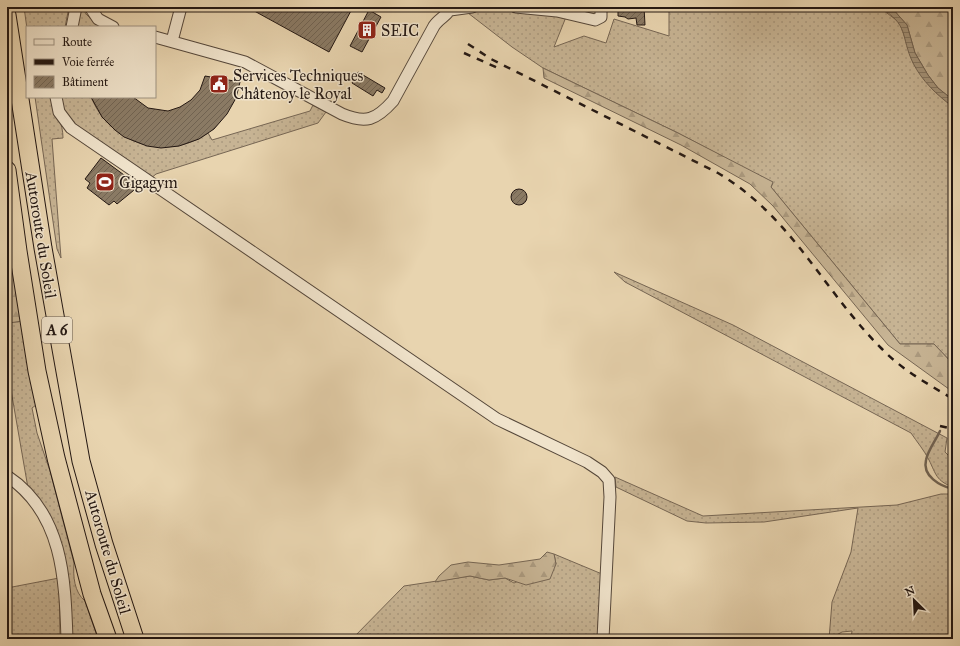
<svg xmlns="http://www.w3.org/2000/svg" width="960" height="646" font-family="'IM FELL Great Primer',serif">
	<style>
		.grass { fill: url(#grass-dots); stroke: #766654 }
		.forest { fill: url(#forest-firs); stroke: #766654 }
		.water { fill: url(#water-rules); stroke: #716251 }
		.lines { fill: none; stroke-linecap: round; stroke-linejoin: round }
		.stream { stroke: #716251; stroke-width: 2.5 }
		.building { fill: url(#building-hatch); stroke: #241813 }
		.minor-casing { stroke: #55473a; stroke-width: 13 }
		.highway-casing { stroke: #241813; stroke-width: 19 }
		.minor { stroke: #f0e3cb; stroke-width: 11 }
		.highway { stroke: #e8d4af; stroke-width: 17 }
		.rail { stroke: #241813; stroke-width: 2.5; stroke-dasharray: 7 7; stroke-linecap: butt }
		.labels { text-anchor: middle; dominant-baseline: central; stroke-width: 3; stroke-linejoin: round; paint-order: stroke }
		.shield { fill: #f0e3cb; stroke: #61554a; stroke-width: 1 }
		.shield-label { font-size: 15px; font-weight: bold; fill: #241813 }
		.poi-label { font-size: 16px; fill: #241813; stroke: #f0e3cb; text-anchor: start }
		.street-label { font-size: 16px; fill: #241813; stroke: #f0e3cb }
	</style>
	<defs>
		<pattern id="grass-dots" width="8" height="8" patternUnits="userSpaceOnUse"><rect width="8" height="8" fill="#c7b494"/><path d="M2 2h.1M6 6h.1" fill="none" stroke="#ab9a7f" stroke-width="1.8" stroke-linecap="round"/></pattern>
		<pattern id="forest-firs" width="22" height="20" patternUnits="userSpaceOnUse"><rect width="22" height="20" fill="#c7b494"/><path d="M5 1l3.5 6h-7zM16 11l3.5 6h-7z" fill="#ab9a7f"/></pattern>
		<pattern id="water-rules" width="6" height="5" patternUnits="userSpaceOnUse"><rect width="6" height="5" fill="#a5947a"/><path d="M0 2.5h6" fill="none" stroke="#867863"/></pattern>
		<pattern id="building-hatch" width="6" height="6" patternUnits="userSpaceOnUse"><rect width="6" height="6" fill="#8a7a64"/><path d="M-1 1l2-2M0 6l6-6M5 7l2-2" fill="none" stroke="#716351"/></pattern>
	</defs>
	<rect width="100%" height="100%" fill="#e8d4af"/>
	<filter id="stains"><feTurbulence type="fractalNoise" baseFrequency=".005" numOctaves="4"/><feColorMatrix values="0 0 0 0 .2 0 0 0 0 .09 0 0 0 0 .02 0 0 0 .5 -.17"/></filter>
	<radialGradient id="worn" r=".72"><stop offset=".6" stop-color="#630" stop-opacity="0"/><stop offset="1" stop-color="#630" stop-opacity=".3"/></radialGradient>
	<!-- grass -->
	<path class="grass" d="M 24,7 L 69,7 L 65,27 L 27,27 L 27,29 Z
		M 79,7 L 82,7 L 86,14 L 99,27 L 76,27 Z
		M 669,7 L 879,7 L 900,23 L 913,62 L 933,90 L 953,107 L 953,364 L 934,344 L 900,344 L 771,187 L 773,183 L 678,133 L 543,68 L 512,47 L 468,13 L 495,9 L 566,17 L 554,47 L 584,36 L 606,43 L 614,19 L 669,36 Z
		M 35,97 L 52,97 C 56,111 63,124 63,138 L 52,139 L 61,258 L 57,249 Z
		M 58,97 L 91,97 C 110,144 166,162 208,133 L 212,140 L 310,111 L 313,105 L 326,112 L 318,123 L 156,174 L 150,179 L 66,119 Z
		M 614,272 L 733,325 L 947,438 L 945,452 L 953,460 L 953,487 C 936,481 936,474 929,460 C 924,450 917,442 911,433 L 625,282 Z
		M 22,321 L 36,405 L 32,408 L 37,433 L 50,471 L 74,563 C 73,576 74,592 85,601 L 98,639 L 72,639 L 66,565 L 61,545 L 28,488 L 7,367 L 7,338 L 11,337 L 9,323 Z
		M 615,477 L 703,516 L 897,505 L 941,494 L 953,494 L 953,639 L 851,639 L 852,631 L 842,632 L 829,639 L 832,602 L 851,552 L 858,508 L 764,522 L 706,523 L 687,521 L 616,487 Z
		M 554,554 L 602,574 L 597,639 L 352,639 L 404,586 L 470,576 L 489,580 L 505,578 L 514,583 L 556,564 Z
		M 59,578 L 60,639 L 7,639 L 7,588 Z"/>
	<!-- forest -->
	<path class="forest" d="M 891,7 L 941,7 L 953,15 L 953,100 L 938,88 L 928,75 L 915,53 L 907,25 Z
		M 543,68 L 678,133 L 773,182 L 771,187 L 900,344 L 934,344 L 953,364 L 953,392 L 888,345 L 773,206 L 750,184 L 681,145 L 544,78 Z
		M 7,234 L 22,321 L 9,323 L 12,337 L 7,338 Z
		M 547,552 L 554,554 L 556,564 L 550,579 L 526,585 L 505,578 L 489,580 L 470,576 L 435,582 L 439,576 L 451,565 L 468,562 L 499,565 L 540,559 Z"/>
	<!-- water -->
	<path class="water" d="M 879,7 L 891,7 L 907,25 L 915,53 L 928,75 L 938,88 L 953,100 L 953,107 C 937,95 922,81 913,63 C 900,36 910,25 879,7 Z"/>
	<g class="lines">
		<!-- stream -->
		<path class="stream" d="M 940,431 C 936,440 928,450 926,460 C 922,476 940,486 953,489"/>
	</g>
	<!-- building -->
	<path class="building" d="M 247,7 L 353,7 L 329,52 Z
		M 618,7 L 644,7 L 645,25 L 637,25 L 636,18 L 628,19 L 625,17 L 618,16 Z
		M 369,10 L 381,17 L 362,52 L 350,46 Z
		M 358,72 L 385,88 L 382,93 L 377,90 L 373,96 L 352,83 Z
		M 205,76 L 240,82 L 236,98 L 227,114 L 214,129 L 199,139 L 179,146 L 161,148 L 147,146 L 124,137 L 115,130 L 102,117 L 91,97 L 133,97 L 148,108 L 168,111 L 180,107 L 191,100 L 200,90 Z
		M 101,158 L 139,186 L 117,204 L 114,201 L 109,205 L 87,188 L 90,183 L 85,179 Z
		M511 197a8 8 0 1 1 16 0a8 8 0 1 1-16 0Z"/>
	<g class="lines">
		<defs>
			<path id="minor" d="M 90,7 L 98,19 L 113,27
				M 516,7 L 557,11 L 595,20 L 601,17 L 601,7
				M 450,10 L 472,7
				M 72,27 L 76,7
				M 155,37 L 245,62 L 342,114 C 366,124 376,120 393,101 L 434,26 C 439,18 449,15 451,7
				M 172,41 L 181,7
				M 56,97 L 59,112 L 71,128 L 497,419 L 587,462 L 602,472 L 609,480 L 610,497 L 603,639
				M 7,476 C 63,513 65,579 67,639"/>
			<path id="highway" d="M 7,15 L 43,248 L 81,461 L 104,544 L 135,639
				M 7,170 L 18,251 L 37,371 L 56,458 L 92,594 L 108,639"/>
		</defs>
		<!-- minor casing -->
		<use href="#minor" class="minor-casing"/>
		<!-- highway casing -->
		<use href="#highway" class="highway-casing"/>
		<!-- minor -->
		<use href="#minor" class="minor"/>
		<!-- highway -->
		<use href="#highway" class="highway"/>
		<!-- rail -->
		<path class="rail" d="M 468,44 L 491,59 L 718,173 C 793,218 822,289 881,348 C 902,370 928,384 953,399
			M 464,53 L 498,68
			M 940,426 L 953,429"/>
	</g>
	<!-- icons -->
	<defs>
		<symbol id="building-square" viewBox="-11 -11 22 22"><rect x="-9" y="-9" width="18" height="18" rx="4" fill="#8f2418" stroke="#f0e3cb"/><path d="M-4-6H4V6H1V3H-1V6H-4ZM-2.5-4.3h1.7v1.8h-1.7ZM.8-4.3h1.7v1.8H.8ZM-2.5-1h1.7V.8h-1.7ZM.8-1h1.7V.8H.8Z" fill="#fff"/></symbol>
		<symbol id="civic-square" viewBox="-11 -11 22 22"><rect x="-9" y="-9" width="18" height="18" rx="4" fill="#8f2418" stroke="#f0e3cb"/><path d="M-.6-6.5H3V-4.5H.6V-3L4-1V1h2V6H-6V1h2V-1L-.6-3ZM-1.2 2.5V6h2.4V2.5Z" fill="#fff"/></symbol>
		<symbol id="stadium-square" viewBox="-11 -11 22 22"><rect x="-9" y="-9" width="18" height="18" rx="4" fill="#8f2418" stroke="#f0e3cb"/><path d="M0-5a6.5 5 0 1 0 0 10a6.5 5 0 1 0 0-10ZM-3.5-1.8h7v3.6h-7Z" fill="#fff"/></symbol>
	</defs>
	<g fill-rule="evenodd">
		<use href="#building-square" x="356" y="19" width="22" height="22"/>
		<use href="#civic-square" x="208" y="73" width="22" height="22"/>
		<use href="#stadium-square" x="94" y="171" width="22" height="22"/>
	</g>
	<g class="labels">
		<!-- shield labels -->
		<rect class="shield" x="42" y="317" width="30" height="26" rx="3"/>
		<g class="shield-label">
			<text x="57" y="330">A 6</text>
		</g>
		<!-- poi labels -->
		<g class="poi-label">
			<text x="381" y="30">SEIC</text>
			<text x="233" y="75">Services Techniques<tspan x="233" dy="18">Châtenoy le Royal</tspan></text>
			<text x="119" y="182">Gigagym</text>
		</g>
		<!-- street labels -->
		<g class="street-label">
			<text transform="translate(41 235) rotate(81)">Autoroute du Soleil</text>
			<text transform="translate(108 552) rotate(74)">Autoroute du Soleil</text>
		</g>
	</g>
	<!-- margin -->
	<rect width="960" height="646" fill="none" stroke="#e8d4af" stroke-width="24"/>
	<rect x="8" y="8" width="944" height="630" fill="none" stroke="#241813" stroke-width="2"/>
	<rect x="12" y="12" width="936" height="622" fill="none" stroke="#241813"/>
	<!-- legend -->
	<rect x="26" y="26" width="130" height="72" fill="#f0e3cb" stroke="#9e9281"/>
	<rect x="34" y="39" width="20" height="6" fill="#f0e3cb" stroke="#9e9281"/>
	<text x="62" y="46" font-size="12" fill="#241813">Route</text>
	<rect x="34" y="59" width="20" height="6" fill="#241813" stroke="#9e9281"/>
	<text x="62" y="66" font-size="12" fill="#241813">Voie ferrée</text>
	<rect x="34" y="76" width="20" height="12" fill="url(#building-hatch)" stroke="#9e9281"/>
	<text x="62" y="86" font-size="12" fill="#241813">Bâtiment</text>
	<!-- north arrow -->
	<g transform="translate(914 600) rotate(336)" stroke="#f0e3cb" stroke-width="3" paint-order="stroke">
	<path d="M0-3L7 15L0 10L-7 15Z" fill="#241813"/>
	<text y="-6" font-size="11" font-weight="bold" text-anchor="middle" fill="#241813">N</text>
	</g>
	<rect width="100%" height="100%" filter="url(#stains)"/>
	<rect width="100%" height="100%" fill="url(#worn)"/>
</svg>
